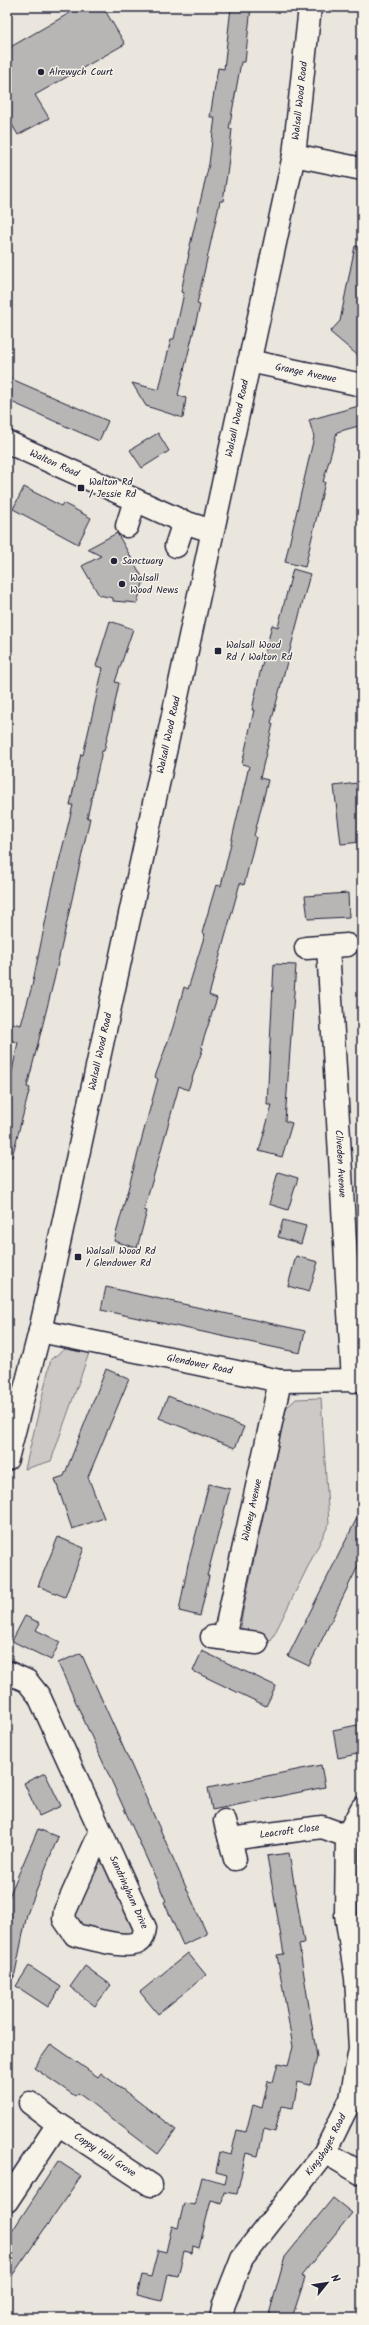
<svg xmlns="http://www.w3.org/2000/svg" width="369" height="2325" font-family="Kalam,sans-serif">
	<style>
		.green { fill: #cdc9c6; stroke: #787680 }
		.building { fill: #b8b6b5; stroke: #22223b }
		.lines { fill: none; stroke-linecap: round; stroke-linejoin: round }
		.minor-casing { stroke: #22223b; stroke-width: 25 }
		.minor { stroke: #f7f3e8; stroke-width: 22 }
		.poi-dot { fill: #22223b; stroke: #f7f3e8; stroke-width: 1.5 }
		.labels { text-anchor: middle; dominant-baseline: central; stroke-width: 3; stroke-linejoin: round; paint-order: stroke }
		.poi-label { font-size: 10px; fill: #22223b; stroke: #f7f3e8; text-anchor: start }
		.street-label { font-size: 10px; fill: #22223b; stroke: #f7f3e8 }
	</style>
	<rect width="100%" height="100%" fill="#eae6de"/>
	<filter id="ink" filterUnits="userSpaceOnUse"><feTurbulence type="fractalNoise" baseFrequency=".025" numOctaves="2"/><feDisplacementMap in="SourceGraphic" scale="8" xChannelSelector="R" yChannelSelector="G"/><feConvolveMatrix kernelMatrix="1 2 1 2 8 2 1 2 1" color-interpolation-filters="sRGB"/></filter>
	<g filter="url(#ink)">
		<!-- green -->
		<path class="green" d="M 65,1349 L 89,1353 L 51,1461 L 25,1469 L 51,1359 Z
			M 321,1398 L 329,1524 L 271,1641 L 241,1628 L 242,1616 L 286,1408 L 296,1399 Z
			M 104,1855 L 138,1928 L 126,1938 L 84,1928 L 74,1915 L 97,1857 Z"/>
		<!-- building -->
		<path class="building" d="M 80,7 L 103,7 L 125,44 L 35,95 L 49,118 L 18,135 L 7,116 L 7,49 Z
			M 231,7 L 251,7 L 245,62 L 241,62 L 229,129 L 232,129 L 228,167 L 223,201 L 220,201 L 197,304 L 200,305 L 178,395 L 186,398 L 183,418 L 146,406 L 132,383 L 159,390 L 171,339 L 174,339 L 184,293 L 181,292 L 189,254 L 188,254 L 209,164 L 215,117 L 210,117 L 218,68 L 224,69 Z
			M 355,246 L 362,247 L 362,312 L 359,329 L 362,332 L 362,359 L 330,332 L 340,321 Z
			M 7,377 L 108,421 L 99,441 L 7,400 Z
			M 362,405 L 362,425 L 337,432 L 323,482 L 325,482 L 305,567 L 285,562 L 314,437 L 309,420 Z
			M 158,433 L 169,451 L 142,468 L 130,450 Z
			M 24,487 L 61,506 L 63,503 L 91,518 L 78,544 L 13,509 Z
			M 117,533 L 144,580 L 137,603 L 113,601 L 113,598 L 99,595 L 82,566 L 101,556 L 87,549 Z
			M 293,569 L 310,574 L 271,723 L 273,724 L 260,778 L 268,780 L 254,836 L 256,837 L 244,885 L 240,883 L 209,995 L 217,998 L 201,1047 L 203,1048 L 188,1090 L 179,1086 L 144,1210 L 147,1211 L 137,1248 L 114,1241 L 158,1079 L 155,1077 L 173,1027 L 184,987 L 188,989 L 205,934 L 202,933 L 216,885 L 221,886 L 249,766 L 242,764 L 254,710 L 252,710 L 260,673 L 272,625 L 278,627 Z
			M 110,621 L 133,629 L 115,682 L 119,683 L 111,722 L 104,751 L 102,751 L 87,818 L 90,818 L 54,980 L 27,1087 L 30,1088 L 12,1157 L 7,1156 L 7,1096 L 18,1042 L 8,1040 L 12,1023 L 21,1025 L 32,986 L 52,890 L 73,805 L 70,805 L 81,754 L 83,755 L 103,668 L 96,666 Z
			M 357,783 L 362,842 L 341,844 L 334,786 Z
			M 348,893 L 349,917 L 308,919 L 305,896 Z
			M 274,964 L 296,965 L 285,1121 L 292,1123 L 282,1157 L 259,1151 L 272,1105 L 267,1105 Z
			M 278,1172 L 298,1178 L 288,1210 L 269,1204 Z
			M 283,1220 L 306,1226 L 301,1244 L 278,1237 Z
			M 296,1256 L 318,1262 L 309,1292 L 288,1286 Z
			M 106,1287 L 305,1331 L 300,1353 L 101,1310 Z
			M 106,1369 L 129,1379 L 88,1477 L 104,1518 L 72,1529 L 55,1479 L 64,1476 Z
			M 168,1396 L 244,1427 L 235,1448 L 159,1418 Z
			M 209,1484 L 230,1489 L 207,1576 L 209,1576 L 200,1616 L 179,1611 L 188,1564 Z
			M 362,1508 L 362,1558 L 309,1666 L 288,1656 Z
			M 58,1537 L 84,1548 L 65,1597 L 38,1586 Z
			M 25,1616 L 40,1623 L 36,1630 L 60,1642 L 51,1660 L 12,1641 Z
			M 202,1651 L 276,1686 L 266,1706 L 193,1671 Z
			M 81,1653 L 207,1934 L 183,1945 L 164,1902 L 166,1901 L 58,1663 Z
			M 362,1724 L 362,1753 L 338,1758 L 333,1730 Z
			M 321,1765 L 325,1787 L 212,1810 L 208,1788 Z
			M 45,1773 L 61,1806 L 39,1816 L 24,1783 Z
			M 38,1829 L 58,1837 L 27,1914 L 14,1978 L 7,1978 L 7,1901 Z
			M 289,1853 L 304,1943 L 299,1944 L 317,2057 L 310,2085 L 298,2082 L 293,2108 L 281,2106 L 275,2132 L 264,2129 L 258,2156 L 246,2153 L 237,2194 L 224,2192 L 222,2203 L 211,2200 L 199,2248 L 193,2246 L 192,2253 L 184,2251 L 178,2276 L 168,2274 L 162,2301 L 137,2295 L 142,2275 L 151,2277 L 158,2250 L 166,2252 L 172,2226 L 178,2228 L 184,2203 L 195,2205 L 202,2177 L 225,2183 L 227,2175 L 216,2172 L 220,2152 L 231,2155 L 237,2130 L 246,2132 L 253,2105 L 262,2108 L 268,2081 L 273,2082 L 278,2063 L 288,2065 L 293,2047 L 277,1955 L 284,1954 L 267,1856 Z
			M 188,1953 L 206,1975 L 158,2014 L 140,1992 Z
			M 29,1966 L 61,1987 L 48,2007 L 16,1986 Z
			M 85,1966 L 111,1985 L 95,2006 L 70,1987 Z
			M 51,2044 L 98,2077 L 101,2073 L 176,2130 L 158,2154 L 78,2093 L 75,2096 L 34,2068 Z
			M 58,2161 L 81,2176 L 7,2283 L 7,2239 Z
			M 333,2198 L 352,2213 L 301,2276 L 305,2278 L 292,2318 L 268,2318 L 285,2257 Z"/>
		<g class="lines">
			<defs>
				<g id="minor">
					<path d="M 294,155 L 362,169"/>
					<path id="s1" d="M 249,361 L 362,385"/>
					<path id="s2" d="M 7,442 L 184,522 L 212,531"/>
					<path d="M 127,526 L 135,500"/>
					<path d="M 176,546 L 184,522"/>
					<path id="s3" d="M 328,947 L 353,1381"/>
					<path d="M 306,948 L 347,945"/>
					<path id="s4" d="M 40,1331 L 280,1381 L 362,1380"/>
					<path id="s5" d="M 7,1459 L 40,1331 L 294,155 L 310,7"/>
					<path d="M 212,1637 L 257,1643"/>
					<path id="s6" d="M 224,1638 L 280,1381"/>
					<path id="s7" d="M 7,1672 L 27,1681 L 39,1696 L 145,1928 C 144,1934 143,1941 137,1943 C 124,1949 90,1938 75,1935 L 64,1919 L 65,1911 L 100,1833"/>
					<path d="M 225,1821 L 235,1859"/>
					<path id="s8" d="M 230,1839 L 322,1827 L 347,1836"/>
					<path id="s9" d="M 30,2103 L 58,2124 L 151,2185"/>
					<path d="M 325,2152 L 362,2174"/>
					<path d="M 7,2201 L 58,2124"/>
					<path id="s10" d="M 221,2318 L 224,2304 L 242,2258 L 325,2152 L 351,2099 L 360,2049 L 356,1978 L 346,1915 L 347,1836 L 362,1808"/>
				</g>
			</defs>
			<!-- minor casing -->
			<use href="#minor" class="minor-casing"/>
			<!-- minor -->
			<use href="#minor" class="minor"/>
		</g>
	</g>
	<!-- markers -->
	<g class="poi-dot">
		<circle cx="41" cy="72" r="4"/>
		<rect x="77" y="484" width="8" height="8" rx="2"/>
		<circle cx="114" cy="561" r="4"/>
		<circle cx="122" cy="584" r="4"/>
		<rect x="214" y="647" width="8" height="8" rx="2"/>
		<rect x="74" y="1253" width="8" height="8" rx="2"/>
	</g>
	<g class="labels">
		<!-- poi labels -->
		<g class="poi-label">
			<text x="49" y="72">Alrewych Court</text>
			<text x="89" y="482">Walton Rd<tspan x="89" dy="12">/ Jessie Rd</tspan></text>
			<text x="122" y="561">Sanctuary</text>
			<text x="130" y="578">Walsall<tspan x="130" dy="12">Wood News</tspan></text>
			<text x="226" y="645">Walsall Wood<tspan x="226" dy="12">Rd / Walton Rd</tspan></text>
			<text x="86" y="1251">Walsall Wood Rd<tspan x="86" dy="12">/ Glendower Rd</tspan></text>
		</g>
		<!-- street labels -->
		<g class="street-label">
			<text stroke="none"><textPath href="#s5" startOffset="1390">Walsall Wood Road</textPath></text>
			<text stroke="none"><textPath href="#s1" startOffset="58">Grange Avenue</textPath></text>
			<text stroke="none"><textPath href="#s5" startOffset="1066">Walsall Wood Road</textPath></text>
			<text stroke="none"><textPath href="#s2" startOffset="52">Walton Road</textPath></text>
			<text stroke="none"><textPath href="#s5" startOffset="742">Walsall Wood Road</textPath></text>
			<text stroke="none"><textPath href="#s5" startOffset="418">Walsall Wood Road</textPath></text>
			<text stroke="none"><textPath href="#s3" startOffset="217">Cliveden Avenue</textPath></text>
			<text stroke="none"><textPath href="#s4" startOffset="163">Glendower Road</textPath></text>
			<text stroke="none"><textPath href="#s6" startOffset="131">Widney Avenue</textPath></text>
			<text stroke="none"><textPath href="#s8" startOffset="60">Leacroft Close</textPath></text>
			<text stroke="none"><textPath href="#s7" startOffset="257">Sandringham Drive</textPath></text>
			<text stroke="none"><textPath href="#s10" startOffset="205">Kingshayes Road</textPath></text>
			<text stroke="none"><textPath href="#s9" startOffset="91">Coppy Hall Grove</textPath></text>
		</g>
	</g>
	<!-- margin -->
	<rect width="369" height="2325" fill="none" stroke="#f7f3e8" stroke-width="24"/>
	<rect x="12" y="12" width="345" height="2301" fill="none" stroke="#22223b" stroke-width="1.5" filter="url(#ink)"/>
	<!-- north arrow -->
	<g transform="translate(327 2283) rotate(60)" stroke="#f7f3e8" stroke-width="3" paint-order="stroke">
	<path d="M0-3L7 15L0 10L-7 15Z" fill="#22223b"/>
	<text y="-6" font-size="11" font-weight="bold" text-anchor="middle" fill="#22223b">N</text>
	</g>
</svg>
